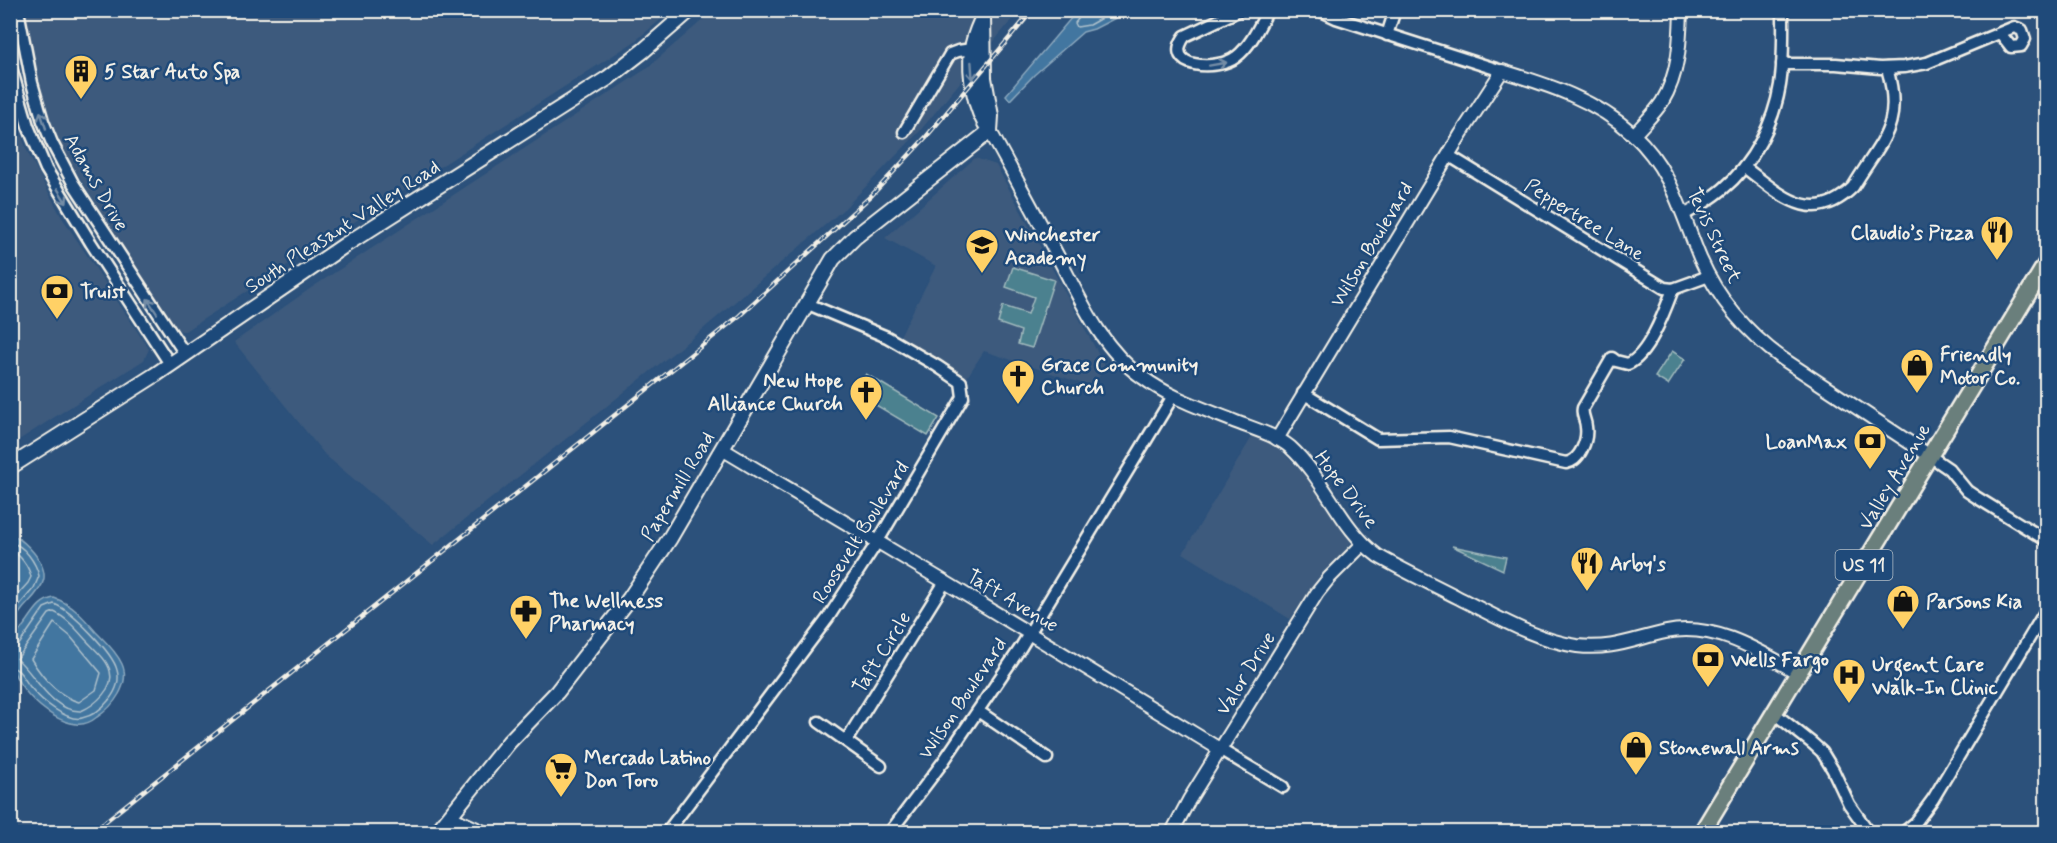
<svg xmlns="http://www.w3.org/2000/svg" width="2057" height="843" font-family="Mynerve,sans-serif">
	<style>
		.built { fill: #3c5a7d }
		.green { fill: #4c818f; stroke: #a0b9bc; stroke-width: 1.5 }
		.water { fill: #4376a0; stroke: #8aa7bd; stroke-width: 1.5 }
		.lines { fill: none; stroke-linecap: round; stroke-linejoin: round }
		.shore { stroke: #adc0cb; stroke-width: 1.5 }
		.minor-casing { stroke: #f4f1e8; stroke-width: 15 }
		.tertiary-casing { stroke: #f4f1e8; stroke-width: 16 }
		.secondary-casing { stroke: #f4f1e8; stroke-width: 18 }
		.primary-casing { stroke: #f4f1e8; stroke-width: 20 }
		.minor { stroke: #1f4a7a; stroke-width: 10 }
		.tertiary { stroke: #1f4a7a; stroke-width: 12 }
		.secondary { stroke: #1f4a7a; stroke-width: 14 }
		.primary { stroke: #6b7f7c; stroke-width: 15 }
		.rail-casing { stroke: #f4f1e8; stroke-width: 4.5 }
		.rail { stroke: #1f4a7a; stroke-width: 2; stroke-dasharray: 7; stroke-linecap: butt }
		.oneway { stroke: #748da6 }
		.labels { text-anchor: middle; stroke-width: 5; stroke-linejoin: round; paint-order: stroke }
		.shield { fill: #1f4a7a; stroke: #b4bfc7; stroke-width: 1.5 }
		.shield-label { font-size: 18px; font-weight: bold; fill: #f4f1e8 }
		.poi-label { font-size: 20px; font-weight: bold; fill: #f4f1e8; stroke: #1f4a7a; text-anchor: start }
		.street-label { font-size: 20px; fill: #f4f1e8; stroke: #1f4a7a }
	</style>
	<rect width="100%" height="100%" fill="#2c517b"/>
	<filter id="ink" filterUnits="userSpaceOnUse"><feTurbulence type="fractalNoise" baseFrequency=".0167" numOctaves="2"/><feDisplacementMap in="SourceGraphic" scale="12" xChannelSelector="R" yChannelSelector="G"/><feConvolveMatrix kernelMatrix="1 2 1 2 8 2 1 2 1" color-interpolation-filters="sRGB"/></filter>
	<g filter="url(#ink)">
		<!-- built -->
		<g class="built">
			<path d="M26,11v-1l645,1 -37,31 -449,289h-4l-6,-3 -40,-61 -71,-115 -21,-51 -6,-23z"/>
			<path d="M713,11h306l-100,121 -74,76 -143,122 -269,215 -108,-90 -91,-113 77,-54 335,-219z"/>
			<path d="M10,105l18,48 33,63 88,133 -5,11 -133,85z"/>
			<path d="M975,158l21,7 109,201 -12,21 -109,-36 -18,28 -66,-43 36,-70 -51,-28z"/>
			<path d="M1253,435l23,11 28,28 34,50 11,13 2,4 -3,8 -27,25 -31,45 -107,-66z"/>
		</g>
		<!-- green -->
		<g class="green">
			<path d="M1013,267l41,13 -22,68 -14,-4 3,-13 -23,-8 5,-17 25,8 6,-17 -28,-10z"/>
			<path d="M1672,351l13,8 -17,26 -13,-8z"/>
			<path d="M866,374l73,44 -11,18 -74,-44z"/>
			<path d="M1452,546l54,11 -3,13z"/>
		</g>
		<!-- water -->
		<g class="water">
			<path d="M1078,10l51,1 -35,18 -11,3 -49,43 -24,25 -4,-5z"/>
			<path d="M16,537c8,4 13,10 18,16 17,22 11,32 -6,50 -7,7 -12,15 -17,23v-88z"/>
			<path d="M54,598c18,6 30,20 42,34 9,9 20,19 26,32 9,20 -9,43 -25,53 -6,5 -13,8 -21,7 -29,-3 -73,-46 -65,-77 2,-9 11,-19 17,-27 7,-10 13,-20 26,-22z"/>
		</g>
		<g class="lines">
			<!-- shore -->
			<g class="shore">
				<path d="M1082,10l-1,5 -6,8 2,4 12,-2 27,-15"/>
				<path d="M10,543c14,1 26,20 29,33l-5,12 -24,28"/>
				<path d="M10,550c10,4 19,17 21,27l-3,6 -18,20"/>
				<path d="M54,612c13,6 23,18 32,28 8,9 21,19 24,31 5,17 -15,34 -29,40 -30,1 -46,-37 -64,-52l32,-45z"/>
				<path d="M54,623l16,13 31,37 -5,17 -17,12c-22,-6 -37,-25 -48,-43z"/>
				<path d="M10,649l8,-3 26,-38 10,-4c17,6 59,49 63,66 6,20 -16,44 -35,48 -15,4 -41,-18 -50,-29 -7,-7 -11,-21 -22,-22"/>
			</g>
			<defs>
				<g id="minor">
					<path d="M18,10l14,73 11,38 9,22 21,40 112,171"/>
					<path d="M1240,10l-55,26c-24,33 33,35 51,21 14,-10 24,-32 32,-47"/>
					<path d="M1319,10l17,8 166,53"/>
					<path d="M1387,35l8,-25"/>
					<path d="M10,64l18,62 18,43 45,74 79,121"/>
					<path d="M1782,64h54l44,4 24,-1 23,-4 87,-36 8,3 3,9 -4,7 -10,1 -11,-14"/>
					<path d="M904,132l46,-78 8,-3 14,-2"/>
					<path d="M1448,155l216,133 9,1 36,-13"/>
					<path d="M1744,167c36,27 68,61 109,20 28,-47 51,-60 34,-119"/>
					<path d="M1684,215c14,-8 27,-16 39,-26 30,-25 51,-66 57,-104 4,-25 3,-50 3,-75"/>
					<path d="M1303,393l75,46 71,-2 117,26c14,-2 22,-23 20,-36 0,-7 -5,-12 -3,-19l29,-50 4,3 12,3c21,-9 37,-54 45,-75"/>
					<path d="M1930,456l19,13 18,22 9,6 70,43"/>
					<path d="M978,711l69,47"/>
					<path d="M1774,713l38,30 10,9 11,18 16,34 20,28"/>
					<path d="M819,722l62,44"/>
					<path d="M846,741l99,-159"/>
					<path d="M1221,750l62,37"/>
					<path d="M667,832l161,-214 50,-77 85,-144 -2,-15 -24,-16 -50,-29 -79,-33"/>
					<path d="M890,832l53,-70 78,-115 152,-251"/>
					<path d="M1904,832l12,-10 17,-23 113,-189"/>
				</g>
				<g id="tertiary">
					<path d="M990,131c22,40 44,80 65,120 24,45 45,97 87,126 28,21 62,32 94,45 18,7 39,13 54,25 36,33 50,81 88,109 26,15 54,28 81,42 38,19 76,42 118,48 36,4 56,-7 89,-14 48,-10 92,18 132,41"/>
					<path d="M1634,135c9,-11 20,-21 28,-33 17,-28 18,-59 19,-92"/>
					<path d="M1277,439l184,-305 41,-63c47,14 94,29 131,63 38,35 48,78 67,124 18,41 47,75 83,101l147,97"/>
					<path d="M722,449l223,133 276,168"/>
					<path d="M1172,832l17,-32 128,-207 12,-15 34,-34"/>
				</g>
				<g id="secondary">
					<path d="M981,21c-4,9 -8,18 -9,28 -3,25 2,61 18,82"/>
					<path d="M10,467l145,-92 190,-130 263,-167 35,-27 47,-41"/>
					<path d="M450,818l31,14"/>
					<path d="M437,832l72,-90 48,-50 73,-94 40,-60 163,-279 22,-22 135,-106 1,-15 -7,-38 -1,-63"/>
				</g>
				<path id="primary" d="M1702,832l344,-568"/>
			</defs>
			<!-- minor casing -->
			<use href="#minor" class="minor-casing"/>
			<!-- tertiary casing -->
			<use href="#tertiary" class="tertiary-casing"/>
			<!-- secondary casing -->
			<use href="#secondary" class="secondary-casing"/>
			<!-- primary casing -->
			<use href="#primary" class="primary-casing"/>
			<!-- minor -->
			<use href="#minor" class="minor"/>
			<!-- tertiary -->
			<use href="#tertiary" class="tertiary"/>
			<!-- secondary -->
			<use href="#secondary" class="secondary"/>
			<!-- primary -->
			<use href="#primary" class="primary"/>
			<defs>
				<path id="rail" d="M92,832l647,-516 133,-121 54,-58 107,-127"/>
			</defs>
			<!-- rail casing -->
			<use href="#rail" class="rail-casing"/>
			<!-- rail -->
			<use href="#rail" class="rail"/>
		</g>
		<!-- one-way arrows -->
		<defs><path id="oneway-shaft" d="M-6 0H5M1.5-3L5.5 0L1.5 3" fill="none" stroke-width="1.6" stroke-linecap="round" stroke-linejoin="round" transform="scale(1.5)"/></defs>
		<g class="oneway">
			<use href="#oneway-shaft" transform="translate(1218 64) rotate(-10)"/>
			<use href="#oneway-shaft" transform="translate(972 71) rotate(86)"/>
			<use href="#oneway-shaft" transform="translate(43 120) rotate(-109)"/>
			<use href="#oneway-shaft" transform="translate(62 196) rotate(58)"/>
			<use href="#oneway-shaft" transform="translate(152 306) rotate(-123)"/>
		</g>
	</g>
	<!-- icons -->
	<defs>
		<symbol id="building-pin" viewBox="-11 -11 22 30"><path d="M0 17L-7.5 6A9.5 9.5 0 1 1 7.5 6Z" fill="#ffd166" stroke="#1f4a7a"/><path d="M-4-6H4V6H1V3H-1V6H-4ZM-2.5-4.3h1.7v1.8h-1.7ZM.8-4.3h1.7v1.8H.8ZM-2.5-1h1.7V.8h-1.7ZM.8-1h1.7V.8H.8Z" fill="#111"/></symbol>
		<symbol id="restaurant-pin" viewBox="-11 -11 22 30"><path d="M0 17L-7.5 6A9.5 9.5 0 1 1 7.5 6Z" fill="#ffd166" stroke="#1f4a7a"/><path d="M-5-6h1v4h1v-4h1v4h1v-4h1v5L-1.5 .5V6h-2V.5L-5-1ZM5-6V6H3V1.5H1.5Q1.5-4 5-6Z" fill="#111"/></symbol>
		<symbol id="school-pin" viewBox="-11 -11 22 30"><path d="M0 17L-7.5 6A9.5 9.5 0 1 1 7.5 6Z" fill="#ffd166" stroke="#1f4a7a"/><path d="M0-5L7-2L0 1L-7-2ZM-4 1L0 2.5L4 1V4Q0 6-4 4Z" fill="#111"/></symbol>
		<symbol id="bank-pin" viewBox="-11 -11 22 30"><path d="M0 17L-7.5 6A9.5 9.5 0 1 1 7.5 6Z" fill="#ffd166" stroke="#1f4a7a"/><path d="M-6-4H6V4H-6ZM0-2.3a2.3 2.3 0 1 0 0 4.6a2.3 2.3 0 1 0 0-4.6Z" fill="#111"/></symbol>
		<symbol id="shop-pin" viewBox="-11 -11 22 30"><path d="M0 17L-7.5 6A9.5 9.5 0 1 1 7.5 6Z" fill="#ffd166" stroke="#1f4a7a"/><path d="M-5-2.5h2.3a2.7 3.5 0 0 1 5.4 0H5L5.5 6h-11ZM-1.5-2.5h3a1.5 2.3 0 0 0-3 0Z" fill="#111"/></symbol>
		<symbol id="church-pin" viewBox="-11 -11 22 30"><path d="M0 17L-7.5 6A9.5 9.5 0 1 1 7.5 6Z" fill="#ffd166" stroke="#1f4a7a"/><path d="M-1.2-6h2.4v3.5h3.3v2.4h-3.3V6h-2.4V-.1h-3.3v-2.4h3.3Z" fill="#111"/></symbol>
		<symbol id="pharmacy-pin" viewBox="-11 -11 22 30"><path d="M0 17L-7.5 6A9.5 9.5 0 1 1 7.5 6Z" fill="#ffd166" stroke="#1f4a7a"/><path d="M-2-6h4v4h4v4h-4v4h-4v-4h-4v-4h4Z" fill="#111"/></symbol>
		<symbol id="hospital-pin" viewBox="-11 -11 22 30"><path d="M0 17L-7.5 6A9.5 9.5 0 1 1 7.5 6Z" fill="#ffd166" stroke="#1f4a7a"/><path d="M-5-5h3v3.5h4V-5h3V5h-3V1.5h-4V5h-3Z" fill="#111"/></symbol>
		<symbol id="supermarket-pin" viewBox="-11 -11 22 30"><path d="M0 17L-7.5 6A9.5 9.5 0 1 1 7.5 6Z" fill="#ffd166" stroke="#1f4a7a"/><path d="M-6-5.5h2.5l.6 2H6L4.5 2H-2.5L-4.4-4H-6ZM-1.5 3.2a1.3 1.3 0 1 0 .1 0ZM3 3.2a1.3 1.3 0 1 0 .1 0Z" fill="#111"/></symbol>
	</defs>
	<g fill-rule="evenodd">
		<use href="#building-pin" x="62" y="52" width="38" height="52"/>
		<use href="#restaurant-pin" x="1978" y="213" width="38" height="52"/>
		<use href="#school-pin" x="963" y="226" width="38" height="52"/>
		<use href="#bank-pin" x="38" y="272" width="38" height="52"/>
		<use href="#shop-pin" x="1898" y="346" width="38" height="52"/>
		<use href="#church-pin" x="999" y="357" width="38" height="52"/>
		<use href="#church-pin" x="847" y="373" width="38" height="52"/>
		<use href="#bank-pin" x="1851" y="422" width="38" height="52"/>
		<use href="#restaurant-pin" x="1568" y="544" width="38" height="52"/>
		<use href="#shop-pin" x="1884" y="582" width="38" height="52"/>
		<use href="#pharmacy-pin" x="507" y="592" width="38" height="52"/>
		<use href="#bank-pin" x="1689" y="640" width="38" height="52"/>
		<use href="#hospital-pin" x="1830" y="656" width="38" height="52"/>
		<use href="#shop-pin" x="1617" y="728" width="38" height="52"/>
		<use href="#supermarket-pin" x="542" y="750" width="38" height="52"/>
	</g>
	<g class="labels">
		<!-- shield labels -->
		<rect class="shield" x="1835.5" y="550" width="57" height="30" rx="4.5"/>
		<g class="shield-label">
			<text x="1864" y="571">US 11</text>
		</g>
		<!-- poi labels -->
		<g class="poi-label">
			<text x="104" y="78">5 Star Auto Spa</text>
			<text x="1974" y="239" text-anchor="end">Claudio’s Pizza</text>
			<text x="1005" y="241">Winchester<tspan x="1005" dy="23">Academy</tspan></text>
			<text x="80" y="298">Truist</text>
			<text x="1940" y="361">Friendly<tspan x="1940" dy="23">Motor Co.</tspan></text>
			<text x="1041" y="371">Grace Community<tspan x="1041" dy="23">Church</tspan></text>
			<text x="843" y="387" text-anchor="end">New Hope<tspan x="843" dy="23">Alliance Church</tspan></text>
			<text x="1847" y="448" text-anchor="end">LoanMax</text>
			<text x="1610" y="570">Arby's</text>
			<text x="549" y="607">The Wellness<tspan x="549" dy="23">Pharmacy</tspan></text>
			<text x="1926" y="608">Parsons Kia</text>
			<text x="1731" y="666">Wells Fargo</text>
			<text x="1872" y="671">Urgent Care<tspan x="1872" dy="23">Walk-In Clinic</tspan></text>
			<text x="1659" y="754">Stonewall Arms</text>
			<text x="584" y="764">Mercado Latino<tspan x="584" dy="23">Don Toro</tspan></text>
		</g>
		<!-- street labels -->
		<g class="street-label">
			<text transform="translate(97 182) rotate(60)" y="7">Adams Drive</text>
			<text transform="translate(1585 219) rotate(32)" y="7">Peppertree Lane</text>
			<text transform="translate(342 226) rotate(-33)" y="7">South Pleasant Valley Road</text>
			<text transform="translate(1715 235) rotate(65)" y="7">Tevis Street</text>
			<text transform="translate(1371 244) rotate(-59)" y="7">Wilson Boulevard</text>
			<text transform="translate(1894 476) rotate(-59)" y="7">Valley Avenue</text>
			<text transform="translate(677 486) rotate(-59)" y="7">Papermill Road</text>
			<text transform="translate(1347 489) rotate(53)" y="7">Hope Drive</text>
			<text transform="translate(860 532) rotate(-58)" y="7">Roosevelt Boulevard</text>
			<text transform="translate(1013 600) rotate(31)" y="7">Taft Avenue</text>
			<text transform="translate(881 652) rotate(-58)" y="7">Taft Circle</text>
			<text transform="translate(1245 673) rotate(-58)" y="7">Valor Drive</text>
			<text transform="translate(962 698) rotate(-56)" y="7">Wilson Boulevard</text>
		</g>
	</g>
	<!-- margin -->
	<rect width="2057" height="843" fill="none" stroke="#1f4a7a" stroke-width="36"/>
	<rect x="18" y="18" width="2021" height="807" fill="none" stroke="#f4f1e8" stroke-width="2" filter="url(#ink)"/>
</svg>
